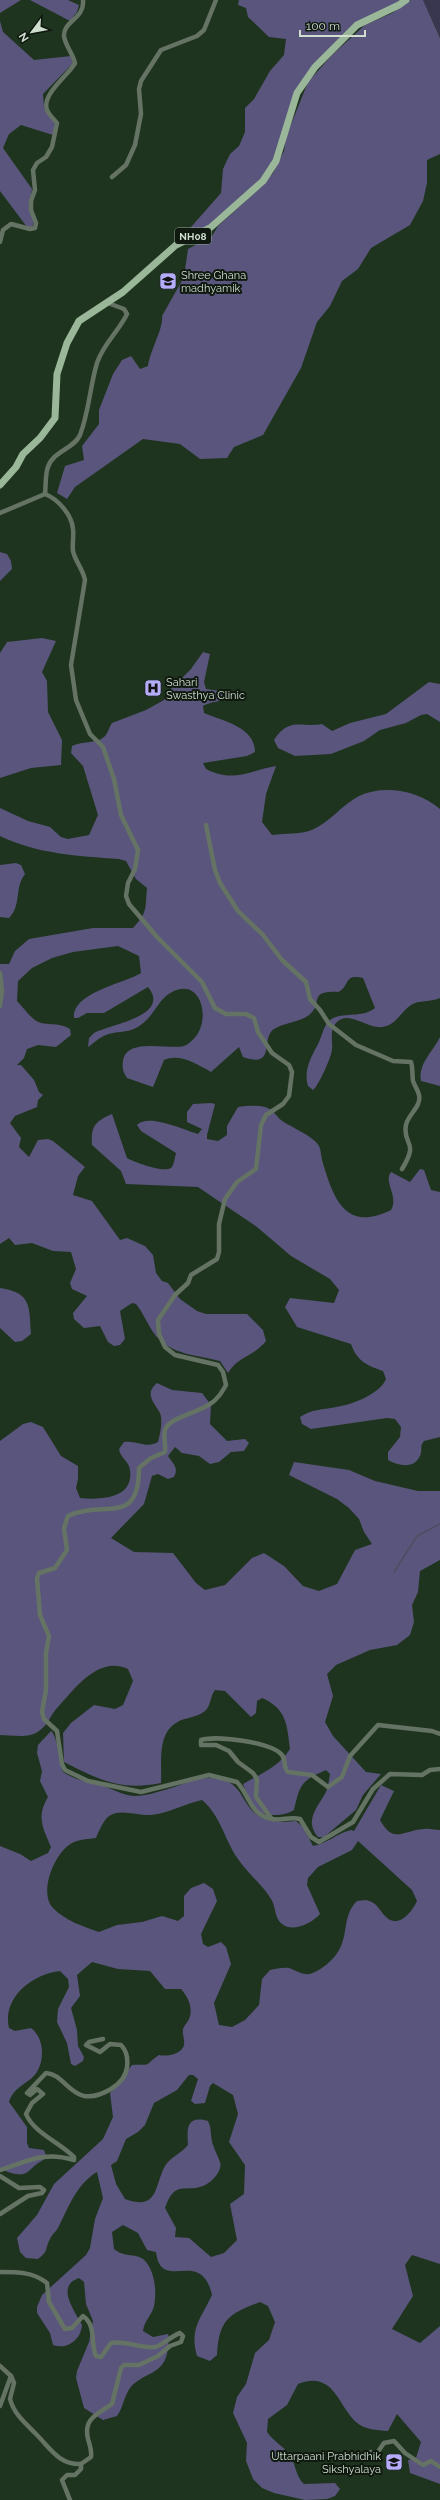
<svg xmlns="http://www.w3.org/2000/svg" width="440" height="2500" font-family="Raleway,sans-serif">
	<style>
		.green { fill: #393650 }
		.forest { fill: #59557c; fill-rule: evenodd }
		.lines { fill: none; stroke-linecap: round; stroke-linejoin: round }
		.stream { stroke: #4e4e61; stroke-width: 1.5 }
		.minor { stroke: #657364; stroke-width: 4.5 }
		.primary { stroke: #9ab799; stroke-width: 7 }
		.labels { text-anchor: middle; stroke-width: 4; stroke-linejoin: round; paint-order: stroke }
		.shield { fill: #0f190f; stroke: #96a396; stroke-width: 1 }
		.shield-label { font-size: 10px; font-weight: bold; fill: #d0ded0 }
		.poi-label { font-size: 11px; fill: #d0ded0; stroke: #0f190f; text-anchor: start }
	</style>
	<rect width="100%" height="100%" fill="#1f341e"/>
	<!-- green -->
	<path class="green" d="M423,0h17v37z"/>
	<!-- forest -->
	<g class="forest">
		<path d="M0,0h21l-21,13z"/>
		<path d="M30,0h38l11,5 -2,7 -7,9z"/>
		<path d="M239,0h164l-34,17 -64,61 -33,90 -59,60 -21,15h-15l44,-50 2,-24 7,-15 9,-8 6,-14v-24l9,-9 16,-28 14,-16 2,-16 -17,-2 -21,-20 -2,-9 -8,-3z"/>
		<path d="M411,0h12l17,38v116l-13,6v23l-4,18 -13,24 -39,23 -13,21 -16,12 -12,25 -13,16 -16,46 -38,67 -29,12 -7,11 -27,1 -20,-15 -37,-5 -68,48 -8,12 -10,-6 8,-27 19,-6 -2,-14 17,-22v-14l14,-36 9,-14 9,-4 9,13 8,-3c2,-15 16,-39 14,-50l22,-39 4,-28 24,-13 6,-10 41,-37 14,-16 11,-22 2,-14 22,-55 24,-27 33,-30 27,-12z"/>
		<path d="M0,21l3,11 31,28 37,-4 2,7 -30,31 1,14 11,15 -2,12 -32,-10 -12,9 -6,14 29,41c-3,14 5,28 0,39l-5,-1 -27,-36z"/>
		<path d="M0,552l7,2 4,7 1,8 -12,12z"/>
		<path d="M42,638l14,3 -14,31 5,9 1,31 14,28 -1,25 -30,3 -31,10v-125l7,-11z"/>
		<path d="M203,652l7,2 -6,28 2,7 29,4c-9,10 -22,7 -32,13l1,7c19,8 51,14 51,39l-8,4 -44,7 3,6c28,14 42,2 70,-3l-10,28 -4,28 10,13c13,-2 29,0 42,-6 17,-8 29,-25 45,-33 26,-12 60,-5 81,13v189c-8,4 -22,2 -29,7 -10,7 -16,21 -29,22 -15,2 -34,-18 -46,-4 -7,8 -3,17 -4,26 0,7 -14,38 -19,41l-5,-4c-5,-17 4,-30 11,-44 5,-11 5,-21 17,-25 13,-4 28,0 39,-9l-12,-30c-20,-5 -13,9 -25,14 -33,-2 -12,14 -32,25 -9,5 -22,6 -32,12 -14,9 3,40 -31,28l-4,-10 -28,25c-14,-8 -32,-19 -47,-12l-11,27 -26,-9c-4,-6 -5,-10 -4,-17 3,-24 46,-11 61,-15 6,-2 14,-11 16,-17 8,-19 -2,-49 -26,-38 -18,8 -18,26 -38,37 -9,5 -21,3 -30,7 -6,2 -12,8 -18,12l1,-9 5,-5c14,-8 78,-17 54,-46l-44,26h-17l-9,5h-4c-2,-26 52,-35 67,-45l-2,-17 -21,-10 -45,6 -21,6 -20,10 -14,13 -1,20c6,6 11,14 18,19 9,7 22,1 35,9l1,6 -15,12 -18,-2 -11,4 -3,9 -7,7h4l13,15 5,12 4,3 -5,5 -1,7 -22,9 -5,7 11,15 -2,9 10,10 9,-17 10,-1 5,2 32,26 -7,9 -5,19 19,6 28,39 7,-2 18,8 8,9 3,18 6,8 6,2 12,16 17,12 9,3h41l16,16 3,11c-14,17 -27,14 -38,32l-8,-12c-23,-6 -48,-6 -64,-25 -8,-10 -12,-22 -20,-32l-4,-1 -12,8 5,28 -5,6 -6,1 -6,-4 -8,-16 -16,2 -10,-9 -1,-6 14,-17 -15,-7 -2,-6 6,-14 -5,-17 -18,-1 -21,-8 -17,2 -6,-7 -9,6v-280h9l6,-13 14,-12 64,-11h40c15,-16 12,-19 14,-40l-11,-9 -10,-18 -7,-2c-41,-3 -82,-5 -119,-23v-28l28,13 22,6 11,10 7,2 21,-4 9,-20 -15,-49 -12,-13 1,-7c9,-5 24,-2 32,-9 4,-3 5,-10 8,-14l34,-13 18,-10 3,-7 24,-24z"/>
		<path d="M429,682l11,2v38l-13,-8 -6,1 -15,8 -26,7 -16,11 -33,13 -36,2 -17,-8 -4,-8c15,-24 28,-12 48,-16l10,7 18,-8 36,-9z"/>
		<path d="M16,863l5,2 4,9c-11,14 -3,31 -16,44l-9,-1v-52z"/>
		<path d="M440,1037v49l-19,-5c-3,-18 12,-29 19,-44z"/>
		<path d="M211,1103l4,1 -1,4 -7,27v4l11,2 9,-6v-9l11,-19c9,-1 18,-2 27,0 9,3 10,8 16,13 9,7 33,16 38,26 2,4 2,10 3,14 11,37 22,73 69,50 8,-14 -8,-28 0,-38l19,10 10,-13 4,1 7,20 9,2v245l-16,4c-4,5 -2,7 -3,12 -5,17 -22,13 -33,7v-8l12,-15 1,-10 -6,-8 -8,-1 -76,11 -9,-5 -2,-7c12,-8 22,-7 36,-10 15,-2 44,-13 50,-28l-3,-8c-17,-6 -26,-10 -32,-27l-54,-17 -12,-20 5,-9 44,5 5,-13 -9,-11 -39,-23 -34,-29 -59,-40 -72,-3 -5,-13 -29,-26c-1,-18 2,-23 20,-31l15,44c7,4 36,15 44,10 3,-3 4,-11 5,-15l-35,-22 -4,-6c11,-12 47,5 61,9l4,-5 -15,-7v-10l6,-8z"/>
		<path d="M0,1288c32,5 29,18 31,46l-9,7 -7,1 -15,-14z"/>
		<path d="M157,1383l15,7 30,3 9,12 -1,19 17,17 18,-2 4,4 -5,8 -13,1 -12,10 -9,2 -11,-8 -17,-3 -7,-6 -7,9c5,8 11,11 6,21l-6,2 -10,-5 -6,2 -8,28 -33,34 23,14 39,1 23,30 9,7 20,-5 27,-27 12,-5 20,13 19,20 16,5 18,-7 18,-34 17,-6 -8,-12 -5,-13 -10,-11 -12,-9 -48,-24 5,-13 55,8 26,11 43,10h22v69l-20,11 -2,21 -6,13 2,17 -4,13 -13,10 -27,5 -34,15 -9,9 6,22 -8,26 8,14 33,36 15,2 -18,21 -7,15 -32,27h-6c-14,-16 -1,-29 8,-45 2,-5 3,-12 4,-18l-4,-4c-25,11 -26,14 -32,40 -9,6 -31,8 -39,-2 -5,-7 -9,-16 -12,-24 17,-10 36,-17 47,-35 -3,-24 -3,-40 -28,-51l-5,3 -1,12 -5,4 -26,-26 -10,-1c-5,6 -4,16 -10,21 -8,7 -21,6 -29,12 -19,11 -14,41 -15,60 -41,8 -61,-3 -97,-21l-1,-29 8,-10 23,-18 21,4 8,-4 10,-24 -5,-12c-29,-14 -53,19 -70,38 -7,7 -10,18 -19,24 -10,8 -27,4 -39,4v-294l23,-17 8,-2 12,5 18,29 17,10v13l-2,9 4,10c21,2 54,1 50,-28 -1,-9 -10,-12 -11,-21l5,-7c13,-2 22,7 34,0 2,-7 5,-22 2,-29 -6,-11 -16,-19 -3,-30z"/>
		<path d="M51,1731c7,6 8,30 12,41 16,10 26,9 43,15 9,3 19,9 29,9 11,0 22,-4 33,-7 14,-4 29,-12 44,-11 44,1 19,50 84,43l7,6 10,19c14,-2 24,-13 38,-16l3,1 27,-46 13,6 -14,29c14,25 23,10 44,9 5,-1 11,1 16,1v434l-28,-9 -7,10 8,31 -21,33 28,14 20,-17v158l-30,-11 -2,-13 8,-2 5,-16 -24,-28 -9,17c-11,-1 -23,-1 -32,-9 -18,-16 -22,-52 -58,-38l-11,21 -19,14 -1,13c6,9 18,15 24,25 5,9 5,20 13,27l31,-1 5,6 -5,7 -8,3 -22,1 -31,-7 -12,-5 -9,-9 -7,-18 1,-18 -14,-30 4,-16 9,-13 9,-31 14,-13 6,-18 -7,-16 -8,-4c-32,12 -41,18 -43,53l-7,6 -13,-5c-8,-28 4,-37 15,-61 -11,-49 -51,-1 -56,-43l-9,-2 -9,-17 -15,-8 -11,7 2,17c11,9 20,4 29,10 12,10 14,33 11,47 -2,9 -10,15 -11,25l10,6 15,-3c2,6 0,8 0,14 -3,28 -24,23 -38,40 -6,8 -7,20 -13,28l-14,4 -19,-12 -8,-30 1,-7 12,-29 4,-21 -7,-17 -2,-22 -5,-4c-24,8 -4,33 3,47 -1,15 -15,25 -29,20l-3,-12 -13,-20v-6l5,-12 44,-40 4,-7 5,-29 8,-21 -6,-26c-20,12 -28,34 -38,54 -2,5 -7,8 -9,13 -5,9 -1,12 -12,20l-12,-1 -6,-6 -3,-14 20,-23 17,-31 49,-45 10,-22 -3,-24 22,-28c22,-1 10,2 27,-10 8,2 23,-1 25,-10 1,-5 -2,-11 -1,-16 1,-3 3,-5 5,-8 6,-11 1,-23 -7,-32h-16l-15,-18 -32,-2 -26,-7 -15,13 3,21 -9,12 6,22 1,16 6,11 -1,4 -8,5 -4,-2 -4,-21 -10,-21 1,-13 11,-22 -1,-8 -8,-8c-28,3 -58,27 -51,57l6,3 16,-3c12,9 14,28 7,42 -7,14 -23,14 -29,32l18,25v16l2,5 15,2 3,8c-24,11 -14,24 -47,11v-323l20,8 11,7 17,-8 3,-6c-8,-19 -15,-30 -3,-50l-8,-16 2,-10 -5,-18 1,-8zM202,1800c19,16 22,39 36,59 10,15 24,25 33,40 5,7 3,19 11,25 11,9 30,-1 38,-10l-13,-29 1,-7 10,-11 34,-17 6,-9 54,49 5,11c-5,11 -19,29 -32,15 -5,-5 -8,-13 -16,-15 -3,-2 -8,0 -12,0 -19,19 -3,42 -31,64 -5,4 -10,7 -16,9 -8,1 -15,-4 -21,-6 -6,-1 -13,1 -19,2l-8,9 -3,26 -14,15 -13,7 -13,-2 -5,-22 17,-39 -5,-17 -5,-5 -13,5 -5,-3 -2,-10 16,-33 -4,-12 -9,-6 -13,5 -7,8v20l-6,5 -16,-5 -20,6 -25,3 -18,7c-15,-5 -35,-12 -46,-24 -15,-16 2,-56 19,-65 7,-4 17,-4 24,-5 3,-7 7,-17 13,-22 11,-8 29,0 42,-1 18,-2 33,-11 51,-15zM189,2075h4l5,4 -7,22 4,3 10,-1 5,-17 3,-3 20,12 5,19 -9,28 16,23 -1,29 -14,10 7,36 -13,13 -13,4 -22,-19 -14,-1 1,-9 -11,-20c10,-29 20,-15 38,-22 8,-3 20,-15 17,-24 -2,-6 -5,-11 -7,-17 -3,-9 -1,-16 -5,-24 -22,-6 -21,8 -20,24 -6,8 -19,13 -23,21 -11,20 -6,45 -40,33l-9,-15 -5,-19 6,-4 9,-22 12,-7 7,-7 9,-22 23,-13z"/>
	</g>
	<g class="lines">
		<!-- stream -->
		<path class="stream" d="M394,1572l23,-36 23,-12"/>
		<!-- minor -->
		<g class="minor">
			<path d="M112,177l14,-12 9,-20 6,-31 -2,-25 2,-8 20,-31 36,-14 7,-6 12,-30"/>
			<path d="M0,242l3,-12 8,-6 19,5 5,-1 1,-5 -5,-13v-9l4,-11 -2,-20 4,-7 9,-6 6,-10 5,-24c-3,-4 -8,-8 -10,-13 -6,-16 23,-36 28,-47 -2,-9 -10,-18 -11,-27 -1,-15 21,-17 19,-36"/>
			<path d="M45,494c13,5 27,21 28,35 1,7 -1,15 0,22 2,10 10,18 12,29l-14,85 5,35 14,34 13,13 11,32 7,36 17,35 -3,19 -7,14 -2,13 3,8 28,33 45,45 13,26 11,6h20l8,4 4,14 14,21 17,12 3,7 -3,24 -6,8 -17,11 -5,10 -5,44 -19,13 -12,17 -6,25v28l-2,7 -26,16 -3,8 -13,12 -17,25 1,14 6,13 10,8 43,10 5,7 3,13c-4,7 -8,14 -16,19 -10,8 -42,14 -45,26 -2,6 1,15 0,22l-14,6 -12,10c0,60 -36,31 -71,48l-4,12 3,22 -12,18 -16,5 -2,5 3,37 9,21 -3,17v37l-4,22 2,7 13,12 5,33 3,6 23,11 53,11 68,-17 28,7c13,14 13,33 35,37 10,2 18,-3 28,0l11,18 8,5 34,-20 20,-33 17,-15 32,1 8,-5 10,-1"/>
			<path d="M0,513l45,-19c1,-8 0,-20 3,-27 5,-16 26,-18 32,-32 9,-23 10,-49 17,-72 6,-19 22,-32 30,-49l-3,-5 -16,-6"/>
			<path d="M206,825l9,45 5,13 18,28 25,24 19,25 24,22 4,17 10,11 9,14 27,21 37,16 18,1c2,6 1,13 2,19 3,8 9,14 5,23 -3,7 -11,14 -12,21 -4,21 14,15 -4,44"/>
			<path d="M0,973l2,18 -2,15"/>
			<path d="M271,1818l-15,-21 1,-18 -4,-6 -15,-11 -9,-11 -13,-6h-15v-5c15,-5 70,2 81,15 4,5 1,12 6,17l24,3 16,12 14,-10 8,-21 28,-31 54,6 8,3"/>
			<path d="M0,2170c29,-9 43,-19 74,-10v-3c-15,-15 -40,-24 -48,-43l6,-11 11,-9 -6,-5 -7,6 -3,-2 19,-20c22,1 26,39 65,16 8,-5 15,-12 16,-22 1,-8 0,-16 -6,-22l-11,-1 -10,8 -14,-7 3,-3 14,-3"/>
			<path d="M0,2176l19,12 21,-1 4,3 -2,3 -14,3 -28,18"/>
			<path d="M0,2272c18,0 33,0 47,11l2,19 16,27 7,-1 11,-12c14,10 7,27 13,40l5,1 10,-14c14,-3 29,6 44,4 7,-1 16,-11 25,-14l3,3 -2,6 -11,4 -12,10 -19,9h-15l-3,3 -9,36c-14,10 -29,14 -24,35 2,7 4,11 3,18l-10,7c-22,1 -31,-16 -45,-30 -11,-11 -22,-20 -26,-35l4,-16 -3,-7"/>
			<path d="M0,2366l11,10 -11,30"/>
			<path d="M370,2452l7,1 7,-10 10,-2 11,12 18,12 8,-4 9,6"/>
			<path d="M70,2500l-8,-20 5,-5h8l6,-6v-5"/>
		</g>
		<!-- primary -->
		<path class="primary" d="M0,485l16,-18 7,-13 17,-16 15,-20 2,-44 10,-31 12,-22 44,-29 53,-47 34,-17 53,-47 13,-20 21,-68 18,-26 42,-42 42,-20 7,-5"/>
	</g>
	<!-- icons -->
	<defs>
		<symbol id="school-square" viewBox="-11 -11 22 22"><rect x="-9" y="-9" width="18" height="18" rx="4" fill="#b4acf9" stroke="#0f190f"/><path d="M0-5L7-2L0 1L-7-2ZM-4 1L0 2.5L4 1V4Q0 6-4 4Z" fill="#111"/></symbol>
		<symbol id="hospital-square" viewBox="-11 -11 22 22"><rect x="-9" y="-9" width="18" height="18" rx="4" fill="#b4acf9" stroke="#0f190f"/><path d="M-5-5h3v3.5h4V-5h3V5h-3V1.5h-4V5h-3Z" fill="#111"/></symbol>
	</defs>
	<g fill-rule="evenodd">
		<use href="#school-square" x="158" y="271" width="20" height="20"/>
		<use href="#hospital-square" x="143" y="678" width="20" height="20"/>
		<use href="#school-square" x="384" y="2452" width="20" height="20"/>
	</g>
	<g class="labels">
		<!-- shield labels -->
		<rect class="shield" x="175" y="228" width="36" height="16" rx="3"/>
		<g class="shield-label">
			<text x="193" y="240">NH08</text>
		</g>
		<!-- poi labels -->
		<g class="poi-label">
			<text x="181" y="279">Shree Ghana<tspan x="181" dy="13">madhyamik</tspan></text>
			<text x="166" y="686">Sahari<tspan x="166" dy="13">Swasthya Clinic</tspan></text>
			<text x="381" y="2460" text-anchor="end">Uttarpaani Prabhidhik<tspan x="381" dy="13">Sikshyalaya</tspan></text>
		</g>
	</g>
	<!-- north arrow -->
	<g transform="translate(32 32) rotate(238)" stroke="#0f190f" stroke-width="3" paint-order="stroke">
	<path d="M0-3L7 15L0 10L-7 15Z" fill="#d0ded0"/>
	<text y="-6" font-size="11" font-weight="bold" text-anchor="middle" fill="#d0ded0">N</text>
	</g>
	<!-- scale -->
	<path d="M300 30v6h65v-6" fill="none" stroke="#d0ded0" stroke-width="2"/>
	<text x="306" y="30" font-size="12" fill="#d0ded0" stroke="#0f190f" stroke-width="3" paint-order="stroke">100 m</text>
</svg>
